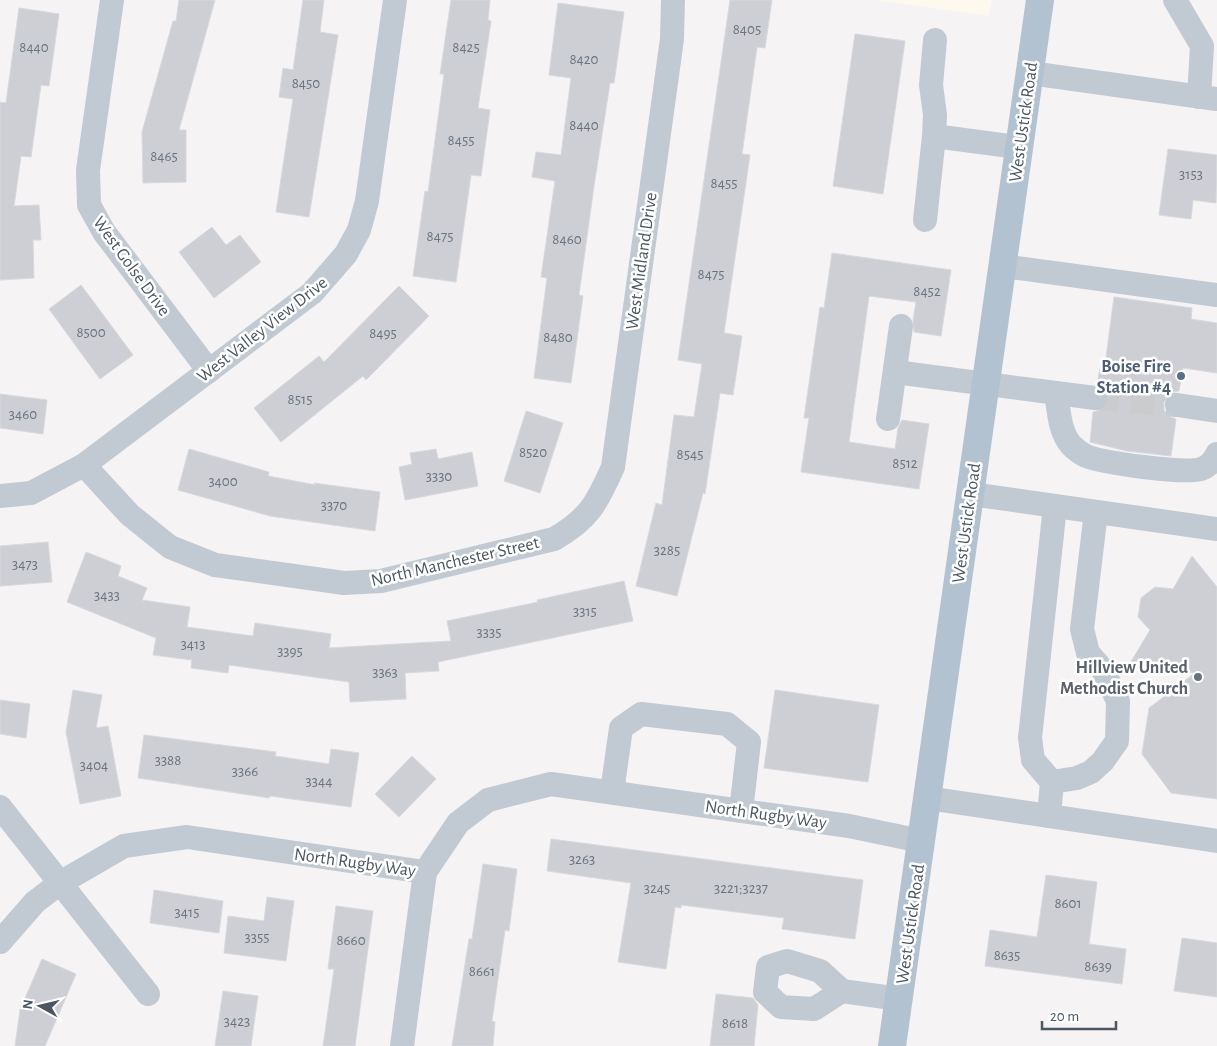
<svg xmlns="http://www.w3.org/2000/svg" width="1217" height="1046" font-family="'Alegreya Sans',sans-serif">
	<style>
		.commercial { fill: #fdf9ef }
		.building { fill: #cdcfd5; stroke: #d7d9de }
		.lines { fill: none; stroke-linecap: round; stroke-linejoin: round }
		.minor-tunnel { stroke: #caccce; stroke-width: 24; stroke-dasharray: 24 12; stroke-linecap: butt }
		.minor { stroke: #c1cad2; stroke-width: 24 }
		.major { stroke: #b3c2d1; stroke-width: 28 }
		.service-dot { fill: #5c6f8a; stroke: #fff; stroke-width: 2 }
		.worship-dot { fill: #6b7280; stroke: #fff; stroke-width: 2 }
		.labels { text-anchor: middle; stroke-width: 5; stroke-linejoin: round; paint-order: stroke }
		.number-label { font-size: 15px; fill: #6b747e }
		.street-label { font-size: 18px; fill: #4a5661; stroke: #fff }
		.service-label { font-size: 18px; font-weight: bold; fill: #4e5e75; stroke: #fff; text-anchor: end }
		.worship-label { font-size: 18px; font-weight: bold; fill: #5b616d; stroke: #fff; text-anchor: end }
	</style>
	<rect width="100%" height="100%" fill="#f5f3f3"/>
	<!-- commercial -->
	<path class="commercial" d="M876,0h116l-3,16z"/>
	<!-- building -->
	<g class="building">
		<path d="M179,0h36l-36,130h7v52l-43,1 -1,-51 31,-111h3z"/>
		<path d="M303,0h21l-4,32 18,3 -29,182 -33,-5 17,-113 -14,-2 4,-29 10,2z"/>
		<path d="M451,0h39l-2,20 3,1 -13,87 12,2 -9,66 -10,-1 -15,107 -43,-6 12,-85 3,1 16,-118h-4z"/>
		<path d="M730,0h42l-7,48 -8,-1 -15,107 8,1 -26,178 18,3 -9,59 -13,-2 -15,101 -2,-1 -26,103 -41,-10 20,-83 6,2 12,-90 20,2 8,-53 -24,-4z"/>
		<path d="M558,3l66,9 -10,71h-4l-16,103 -15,109 4,1 -12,87 -37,-5 13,-100 -6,-1 14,-96 -23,-4 4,-25 25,3 10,-77 -22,-3z"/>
		<path d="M19,8l40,6 -10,72 -8,-1 -10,72 -10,-1 -7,50 25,-1 2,35h-8l1,38 -34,2v-178l6,1z"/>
		<path d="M855,34l50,7 -22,153 -50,-8z"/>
		<path d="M1168,149l49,6 -1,48 -23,-3 -2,19 -32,-4z"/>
		<path d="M212,227l14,18 14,-10 21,27 -47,36 -35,-46z"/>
		<path d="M832,253l119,17 -10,66 -27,-4 -1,-12 3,-18 -47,-6 -20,146 46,7 3,-21 4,-8 27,4 -10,65 -118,-17 8,-54h-5l16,-111 4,1z"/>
		<path d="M81,285l52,70 -33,24 -51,-70z"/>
		<path d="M399,286l30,30 -63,64 -3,-4 -82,66 -27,-34 65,-52 5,6z"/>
		<path d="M1114,297l78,11 -1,11 26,4v50l-34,-5 -4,23 -7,1 -8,10v8l5,6 7,3 -5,37 -44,-5 -37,-9 3,-30 8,-2 8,-10 -2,-8 -10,-8 3,-15 5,-4z"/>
		<path d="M0,394l47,6 -4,34 -43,-6z"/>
		<path d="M526,411l37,12 -23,70 -36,-12z"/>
		<path d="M189,449l80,23 -1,4 48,9 -2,-2 66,9 -5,39 -105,-15 -92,-26z"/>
		<path d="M436,449l2,10 34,-7 6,34 -73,14 -6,-33 13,-3 -2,-11z"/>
		<path d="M48,542l4,40 -52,4v-40z"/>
		<path d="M86,552l35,14 -3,10 29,12 -5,12 48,7 -3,20 66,9 2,-13 76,11 -2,14 122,-7 -4,-20 91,-19 -1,-2 87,-19 9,40 -195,41 1,9 -34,2 1,26 -56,3 -1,-20 -120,-17 -1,8 -37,-5 1,-8 -39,-5 3,-17 -89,-36z"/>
		<path d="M1192,556l25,31v212l-46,-6 -29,-39 7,-46 46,-35 -66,-8 21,-35 -12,-13 3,-19 14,-11 18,2z"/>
		<path d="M73,690l29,5 -6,33 12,-2 13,70 -41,8 -14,-72z"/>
		<path d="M775,690l104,15 -11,77 -104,-14z"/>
		<path d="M0,700l30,4 -4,34 -26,-4z"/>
		<path d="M144,735l132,17 -1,4 54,8 2,-15 28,4 -8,54 -81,-11 -1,2 -131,-20z"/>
		<path d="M412,756l24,23 -37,38 -24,-23z"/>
		<path d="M551,839l312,41 -8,59 -73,-10 2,-11 -103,-13v3l-6,-1 -9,62 -48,-7 13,-79 -84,-12z"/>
		<path d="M483,864l34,5 -8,62 -4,-1 -13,91 3,1 -2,24h-41l17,-107h3z"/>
		<path d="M1046,875l51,7 -8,62 37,5 -4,35 -137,-18 5,-36 47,7z"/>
		<path d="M154,890l69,11 -4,32 -69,-10z"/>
		<path d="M267,897l27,4 -8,60 -62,-8 4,-37 36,5z"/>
		<path d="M336,906l37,5 -18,135h-32l11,-77h-6z"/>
		<path d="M1182,938l35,5v54l-43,-6z"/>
		<path d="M42,959l34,15 -31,72h-30l5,-36z"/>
		<path d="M223,991l35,5 -7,50h-36z"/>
		<path d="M716,994l37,4 5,7 -4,41h-44z"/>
	</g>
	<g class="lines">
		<!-- minor-tunnel -->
		<path class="minor-tunnel" d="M1095,398l82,7"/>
		<!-- minor -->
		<g class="minor">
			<path d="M112,0l-24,170 1,35 15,27 105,139"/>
			<path d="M1175,0l27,46 -3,51"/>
			<path d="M935,40l-4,45 4,30 -1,21 84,11"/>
			<path d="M1030,73l187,26"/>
			<path d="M925,220l9,-84"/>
			<path d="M1003,266l214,29"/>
			<path d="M895,372l200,26"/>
			<path d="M1056,393c3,17 3,38 15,52 3,3 11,9 15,11 17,7 98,18 115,13 7,-2 13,-9 16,-15"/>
			<path d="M1177,405l40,6"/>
			<path d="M888,419l13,-93"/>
			<path d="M84,465l228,-172 34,-39 13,-24 8,-29 28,-201"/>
			<path d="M971,494l246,35"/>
			<path d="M0,496l31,-3 53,-28 46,50 40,32 45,18 129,18 37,-2 173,-42c35,-20 43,-36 59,-72l59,-428 1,-39"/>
			<path d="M1052,782l25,-4 14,-6 12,-11 14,-20 1,-40 -15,-31 -15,-17 -6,-24 14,-117"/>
			<path d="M612,792l9,-64 20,-14 86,10 22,18 -8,69"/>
			<path d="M927,798l290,43"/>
			<path d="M0,807l148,187"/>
			<path d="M1049,816l3,-34 -19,-22 -3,-22 25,-232"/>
			<path d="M0,942l35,-40 25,-19 64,-37 63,-9 238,35 33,-49 30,-23 63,-16 298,42 72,15"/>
			<path d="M842,991l-28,18 -33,-2 -16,-15 3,-25 19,-6 33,10 22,20 57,8"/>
			<path d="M402,1046l23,-174"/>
		</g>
		<!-- major -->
		<path class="major" d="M892,1046l148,-1046"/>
	</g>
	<!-- markers -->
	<circle class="service-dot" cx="1181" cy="376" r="5"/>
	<circle class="worship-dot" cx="1198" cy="677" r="5"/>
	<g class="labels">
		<!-- number labels -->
		<g class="number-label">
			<text x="747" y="34">8405</text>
			<text x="34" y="52">8440</text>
			<text x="466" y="52">8425</text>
			<text x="584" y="64">8420</text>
			<text x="306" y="88">8450</text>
			<text x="584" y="130">8440</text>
			<text x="461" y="145">8455</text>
			<text x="164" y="161">8465</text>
			<text x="1191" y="179">3153</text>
			<text x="724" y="188">8455</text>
			<text x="440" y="241">8475</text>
			<text x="567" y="244">8460</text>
			<text x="711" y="279">8475</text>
			<text x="927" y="296">8452</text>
			<text x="91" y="337">8500</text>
			<text x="383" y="338">8495</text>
			<text x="558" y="342">8480</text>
			<text x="300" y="404">8515</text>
			<text x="23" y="419">3460</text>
			<text x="533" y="457">8520</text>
			<text x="690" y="459">8545</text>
			<text x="905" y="468">8512</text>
			<text x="439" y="481">3330</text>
			<text x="223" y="486">3400</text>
			<text x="334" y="510">3370</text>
			<text x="667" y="555">3285</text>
			<text x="25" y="569">3473</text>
			<text x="107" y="600">3433</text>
			<text x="585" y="616">3315</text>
			<text x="489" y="637">3335</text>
			<text x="193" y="649">3413</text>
			<text x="290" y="656">3395</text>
			<text x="385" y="677">3363</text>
			<text x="168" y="765">3388</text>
			<text x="94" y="770">3404</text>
			<text x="245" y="776">3366</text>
			<text x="319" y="786">3344</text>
			<text x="582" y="864">3263</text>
			<text x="657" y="893">3245</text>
			<text x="741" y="893">3221;3237</text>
			<text x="1068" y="908">8601</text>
			<text x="187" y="917">3415</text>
			<text x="257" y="942">3355</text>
			<text x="351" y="945">8660</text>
			<text x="1007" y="960">8635</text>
			<text x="1098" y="971">8639</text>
			<text x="482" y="976">8661</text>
			<text x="237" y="1026">3423</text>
			<text x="735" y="1028">8618</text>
		</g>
		<!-- street labels -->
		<g class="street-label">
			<text transform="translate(1023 122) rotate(-82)" y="6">West Ustick Road</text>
			<text transform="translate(641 261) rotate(-82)" y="6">West Midland Drive</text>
			<text transform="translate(132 266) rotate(54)" y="6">West Golse Drive</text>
			<text transform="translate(262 329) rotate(-38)" y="6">West Valley View Drive</text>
			<text transform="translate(966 523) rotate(-82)" y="6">West Ustick Road</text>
			<text transform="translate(455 561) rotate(-13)" y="6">North Manchester Street</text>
			<text transform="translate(766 814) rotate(8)" y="6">North Rugby Way</text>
			<text transform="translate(355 862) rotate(8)" y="6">North Rugby Way</text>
			<text transform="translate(910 924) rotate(-82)" y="6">West Ustick Road</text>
		</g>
		<!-- service labels -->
		<g class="service-label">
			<text x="1171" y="372">Boise Fire<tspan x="1171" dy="21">Station #4</tspan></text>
		</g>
		<!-- worship labels -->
		<g class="worship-label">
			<text x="1188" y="673">Hillview United<tspan x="1188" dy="21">Methodist Church</tspan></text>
		</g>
	</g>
	<!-- north arrow -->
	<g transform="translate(40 1006) rotate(278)" stroke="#ffffff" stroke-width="4" paint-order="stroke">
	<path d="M0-4L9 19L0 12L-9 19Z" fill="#4a5661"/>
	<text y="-8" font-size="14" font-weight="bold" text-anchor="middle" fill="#4a5661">N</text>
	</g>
	<!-- scale -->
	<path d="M1042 1021v8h74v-8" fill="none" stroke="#4a5661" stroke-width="2.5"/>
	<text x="1050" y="1021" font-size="15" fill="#4a5661" stroke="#ffffff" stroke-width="4" paint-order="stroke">20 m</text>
</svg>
